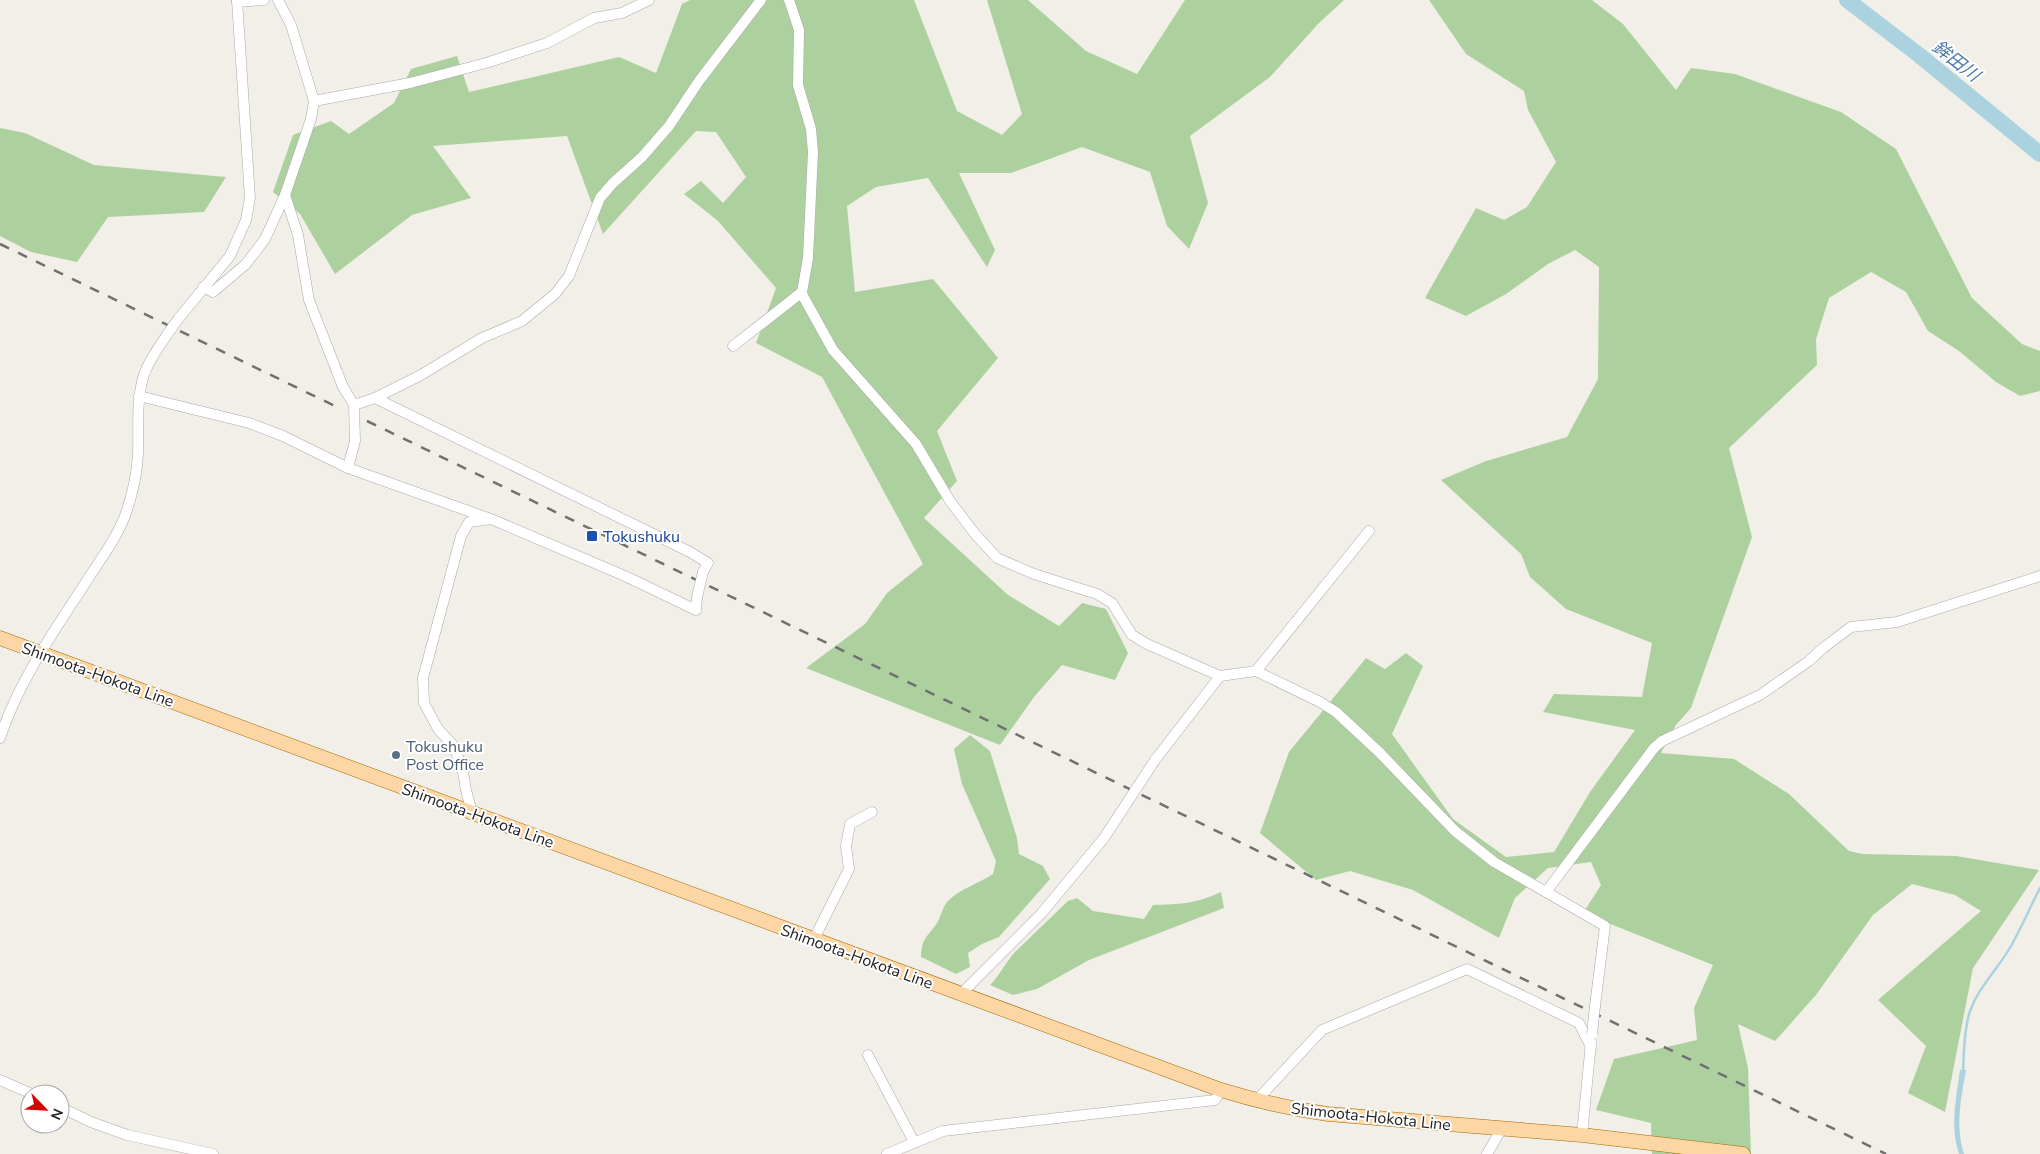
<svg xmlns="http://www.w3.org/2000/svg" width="2040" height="1154" font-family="'Nunito Sans','Noto Sans JP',sans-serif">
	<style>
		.forest { fill: #add19e }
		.water { fill: #aad3df }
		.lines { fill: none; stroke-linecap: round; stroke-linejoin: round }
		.stream { stroke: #aad3df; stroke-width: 2.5 }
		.river { stroke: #aad3df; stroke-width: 16 }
		.minor-casing { stroke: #a9a9a9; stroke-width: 11 }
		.major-casing { stroke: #a06b00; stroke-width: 15 }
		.minor { stroke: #fff; stroke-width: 10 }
		.major { stroke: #fcd6a4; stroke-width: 14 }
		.rail { stroke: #707070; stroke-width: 2.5; stroke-dasharray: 10 10; stroke-linecap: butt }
		.minor-bridge-casing { stroke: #a9a9a9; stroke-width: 11; stroke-linecap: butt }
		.minor-bridge { stroke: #fff; stroke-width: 10 }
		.transit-dot { fill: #1a4fb4; stroke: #fff; stroke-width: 2 }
		.service-dot { fill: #5c6f8a; stroke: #fff; stroke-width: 2 }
		.labels { text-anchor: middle; stroke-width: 4; stroke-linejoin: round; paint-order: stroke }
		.transit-label { font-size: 16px; fill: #164399; stroke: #fff; text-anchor: start }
		.street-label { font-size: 16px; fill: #222; stroke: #fff }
		.service-label { font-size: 16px; fill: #4e5e75; stroke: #fff; text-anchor: start }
		.water-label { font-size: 18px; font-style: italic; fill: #4a7aab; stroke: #fff }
	</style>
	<rect width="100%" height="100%" fill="#f2efe9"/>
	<!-- forest -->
	<g class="forest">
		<path d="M690,0h224l43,111 45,24 20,-21 -35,-114h41l58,51 51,23 48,-74h159l-25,23 -49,54 -80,59 18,67 -19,46 -22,-23 -17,-54 -68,-25 -71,26h-52l36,77 -8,17 -59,-89 -52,9 -29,19 8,86 78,-13 65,79 -61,73 20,50 -33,37 84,77 51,31 23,-23 24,6 22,44 -13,27 -53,-15 -28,32 -34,48 -194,-77 59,-44 22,-31 36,-29 -101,-187 -66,-34 20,-55 -58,-67 -34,-27 17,-13 22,22 23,-26 -30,-45 -20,-1 -93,103 -36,-98 -134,10 38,52 -59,17 -77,59 -35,-60 -27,-22 20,-57 38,-14 18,13 45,-31 17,-34 46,-13 12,36 150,-35 37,16 26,-69z"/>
		<path d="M1429,0h163l31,24 53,66 15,-22 44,6 106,38 55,37 76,149 50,46 18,7v40l-20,5 -24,-14 -37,-31 -31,-20 -22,-39 -35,-20 -42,26 -13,41 1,26 -88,83 23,89 -61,171 -15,17 -15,28 73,6 55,35 60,57 14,3 93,2 83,14 -66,98 -28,144 -37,-19 18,-47 -48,-46 103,-89 -26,-16 -43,-11 -39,31 -57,80 -41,46 -37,-17 10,44 3,86h-99l-1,-31 -55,-13 18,-51 83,-19 -3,-32 19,-43 -130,-52 18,-28 -10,-23 -43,6 -33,30 -16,40 -86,-48 -63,-19 -34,9 -56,-47 29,-81 77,-94 19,11 21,-16 17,13 -31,68 61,85 53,38 48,-5 36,-60 45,-62 -92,-18 11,-18 88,3 10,-54 -86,-34 -36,-32 -9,-23 -80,-74 45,-19 81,-24 31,-58 1,-112 -24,-17 -27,14 -42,30 -40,22 -41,-18 51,-90 28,12 23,-13 29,-45 -28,-52 -4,-19 -58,-37z"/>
		<path d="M0,128l25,5 69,32 132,12 -22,35 -96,5 -31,45 -46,-10 -31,-16z"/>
		<path d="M970,735l20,16 27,87 2,16 24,12 7,13 -51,58 -17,7 -14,9 2,14 -14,7 -35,-17c1,-20 6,-19 16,-34 4,-6 5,-15 10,-21 12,-13 31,-18 46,-28l3,-13 -34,-77 -8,-35z"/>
		<path d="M1221,892l3,16 -135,52 -52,29 -24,6 -23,-10c10,-10 15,-22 25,-33l53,-51 9,-3 16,13 51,8 9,-14c28,-1 42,-1 68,-13z"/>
	</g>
	<!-- water -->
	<path class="water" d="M1960,1070h6c-5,29 -11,56 -2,84h-5c-9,-28 -3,-55 1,-84z"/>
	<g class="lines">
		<!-- stream -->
		<path class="stream" d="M1963,1071c1,-19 1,-42 7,-60 9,-25 28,-42 41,-65 11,-19 19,-39 29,-58"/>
		<!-- river -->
		<path class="river" d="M1847,0l72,55 121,99"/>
		<defs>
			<g id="minor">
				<path d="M789,0l10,30 -1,55 13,44 2,23 -5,106 -6,34 1,4 30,54 83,94 34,57 25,33 22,24 37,16 63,20 15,9 20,32 15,9 73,32 36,-5 64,31 16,10 43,40 76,79 39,31 111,64 -10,80"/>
				<path d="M237,2l27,-2"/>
				<path d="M314,101l96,-18 76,-20 61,-20 47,-25 28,-5 27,-13"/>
				<path d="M285,195l13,40 11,65 34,87 11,18 1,36 -7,27"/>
				<path d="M203,287l10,5 33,-28 19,-25 20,-44 26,-76 3,-18 -23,-76 -13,-25"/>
				<path d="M179,318l51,-62 16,-36 4,-22 -13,-198"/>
				<path d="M733,346l69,-54"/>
				<path d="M139,396l110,27 34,13 65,32 140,50"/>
				<path d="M375,398l315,154 18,11 -5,9"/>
				<path d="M354,405l21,-7 46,-23 61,-37 40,-17 33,-27 14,-18 31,-78 13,-15 29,-26 27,-31 30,-45 62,-81"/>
				<path d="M1256,671l113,-140"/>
				<path d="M0,738c19,-58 55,-108 88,-159 14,-22 31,-44 39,-69 6,-18 10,-37 11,-56 1,-25 -2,-51 5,-76 5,-17 16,-31 26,-46"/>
				<path d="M1155,760l65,-84"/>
				<path d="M472,813l-6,-23 -4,-24 -10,-22 -14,-15 -14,-26 -1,-25 38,-142 8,-14 22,-3 134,57 71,34 1,-13"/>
				<path d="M1546,892l108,-144 8,-7 98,-46 49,-34 14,-13 28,-21 46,-5 143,-46"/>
				<path d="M814,939l35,-70 -3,-23 4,-22 22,-12"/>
				<path d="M961,994l80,-80 63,-76"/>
				<path d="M868,1055l46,87"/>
				<path d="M0,1080l32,14"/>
				<path d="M1256,1101l66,-71 145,-61 112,54 12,24"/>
				<path d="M60,1107l31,15 36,13 86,19"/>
				<path d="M1582,1135l9,-93"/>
				<path d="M887,1154l56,-23 272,-31 6,-10"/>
				<path d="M1487,1154l15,-26"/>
			</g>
			<path id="major" d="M0,638l1221,452c36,11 70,19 107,24l254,21 161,19"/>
		</defs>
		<!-- minor casing -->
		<use href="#minor" class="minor-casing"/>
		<!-- major casing -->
		<use href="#major" class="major-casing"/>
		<!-- minor -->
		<use href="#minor" class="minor"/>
		<!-- major -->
		<use href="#major" class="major"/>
		<!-- rail -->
		<g class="rail">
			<path d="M0,244l335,162"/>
			<path d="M367,421l1519,733"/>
		</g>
		<defs>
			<g id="minor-bridge">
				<path d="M169,332l10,-14"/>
				<path d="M697,597l6,-25"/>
				<path d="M1104,838l51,-78"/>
				<path d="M1592,1034l3,-28"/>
			</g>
		</defs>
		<!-- minor-bridge casing -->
		<use href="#minor-bridge" class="minor-bridge-casing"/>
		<!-- minor-bridge -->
		<use href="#minor-bridge" class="minor-bridge"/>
	</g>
	<!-- markers -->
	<rect class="transit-dot" x="586" y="530" width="12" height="12" rx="2.5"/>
	<circle class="service-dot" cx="396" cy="755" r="5"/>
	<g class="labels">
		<!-- transit labels -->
		<g class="transit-label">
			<text x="603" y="542">Tokushuku</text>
		</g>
		<!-- street labels -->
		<g class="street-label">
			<text transform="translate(98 674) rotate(20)" y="6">Shimoota-Hokota Line</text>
			<text transform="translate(478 815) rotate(20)" y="6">Shimoota-Hokota Line</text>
			<text transform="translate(857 956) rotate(20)" y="6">Shimoota-Hokota Line</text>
			<text transform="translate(1371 1116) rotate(6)" y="6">Shimoota-Hokota Line</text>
		</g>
		<!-- service labels -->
		<g class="service-label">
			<text x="406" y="752">Tokushuku<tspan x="406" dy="18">Post Office</tspan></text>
		</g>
		<!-- water labels -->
		<g class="water-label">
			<text transform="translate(1956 61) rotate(38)" y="6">鉾田川</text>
		</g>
	</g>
	<!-- north arrow -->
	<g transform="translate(45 1109) rotate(114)"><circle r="24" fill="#ffffff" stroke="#a7a7a7"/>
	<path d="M0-4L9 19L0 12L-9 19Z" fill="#d40000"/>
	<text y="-8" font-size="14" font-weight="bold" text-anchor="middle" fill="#222222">N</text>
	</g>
</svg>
